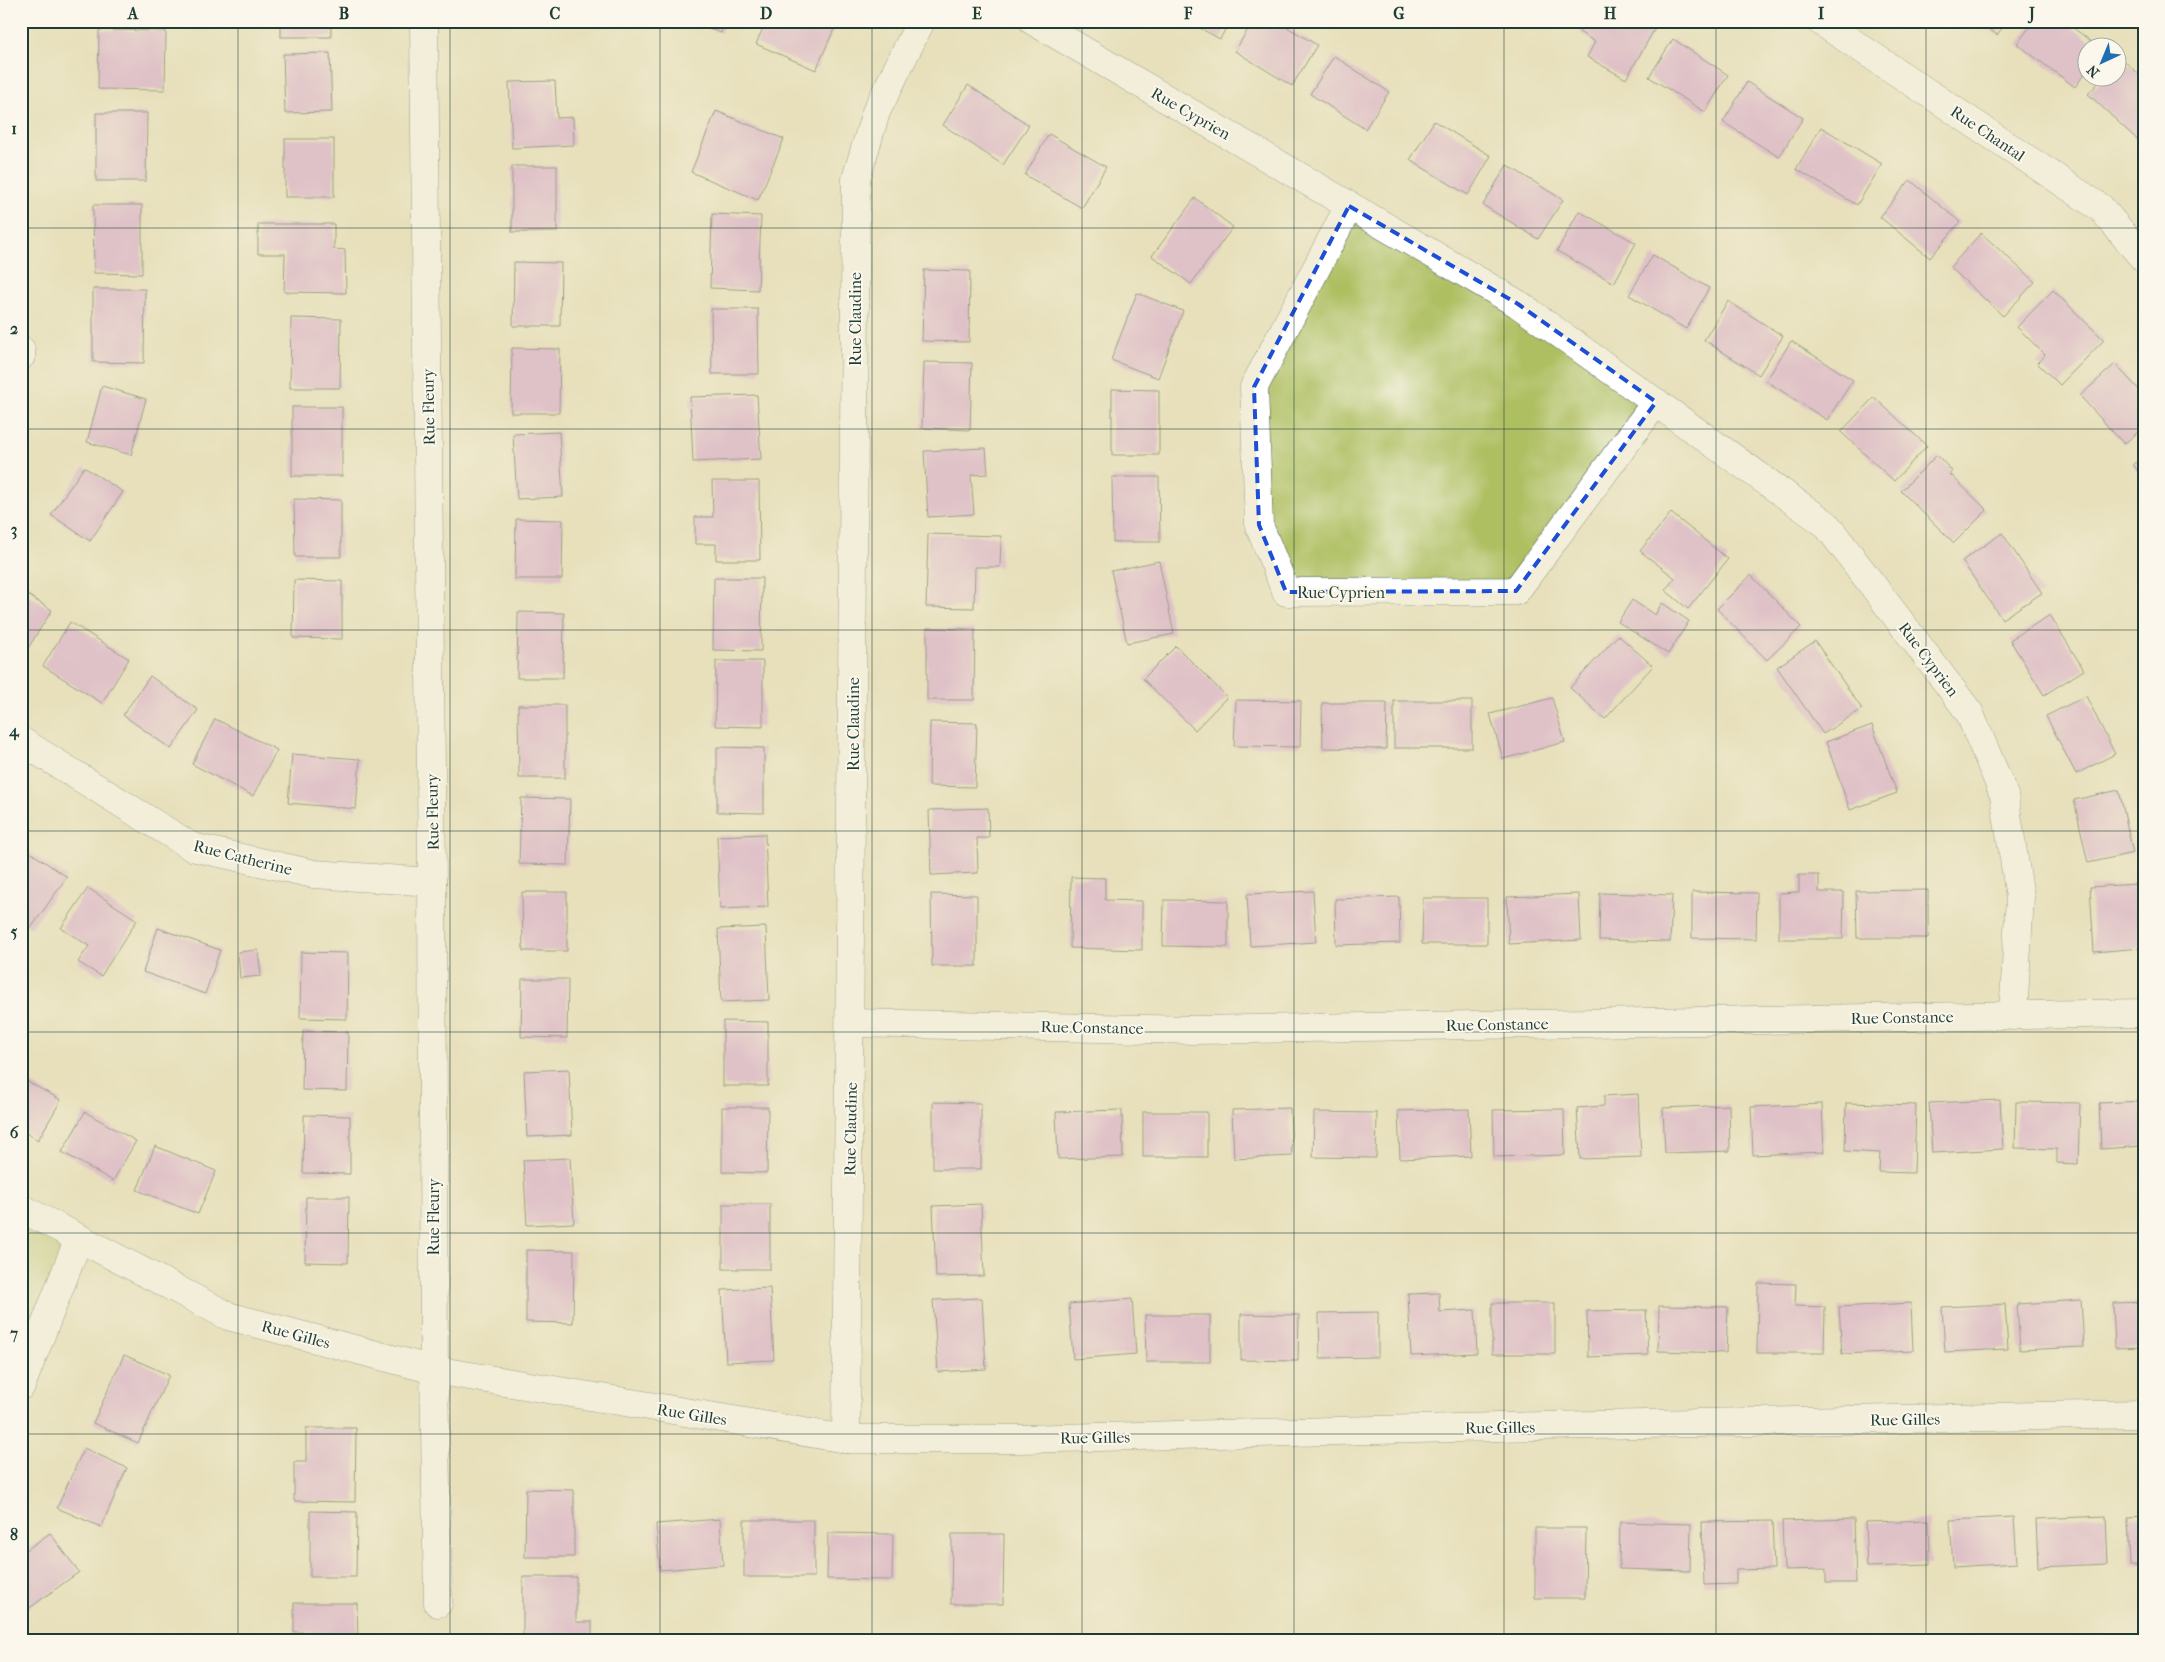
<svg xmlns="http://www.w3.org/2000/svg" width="2165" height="1662" font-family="'IM FELL French Canon',serif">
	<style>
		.green { fill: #aebf62; stroke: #667e4b }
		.building { fill: #d69bd7 }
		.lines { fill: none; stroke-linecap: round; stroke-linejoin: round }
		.minor-casing { stroke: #3d5548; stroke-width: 29 }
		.minor { stroke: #fff; stroke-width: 28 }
		.marked { fill: none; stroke: #1d4ed8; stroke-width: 4; stroke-dasharray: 10 6; stroke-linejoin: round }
		.grid { fill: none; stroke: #1f3d34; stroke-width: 1; stroke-opacity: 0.55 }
		.labels { text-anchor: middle; stroke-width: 4; stroke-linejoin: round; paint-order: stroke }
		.street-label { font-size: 16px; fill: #1f3d34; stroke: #fbf7ec }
		.neatline { fill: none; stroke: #1f3d34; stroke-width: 2 }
		.grid-label { font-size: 16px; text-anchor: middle; font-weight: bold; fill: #1f3d34 }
	</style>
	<rect width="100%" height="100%" fill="#fbf7ec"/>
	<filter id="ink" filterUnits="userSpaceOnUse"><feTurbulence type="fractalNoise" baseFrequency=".02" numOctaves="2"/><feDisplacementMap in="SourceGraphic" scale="10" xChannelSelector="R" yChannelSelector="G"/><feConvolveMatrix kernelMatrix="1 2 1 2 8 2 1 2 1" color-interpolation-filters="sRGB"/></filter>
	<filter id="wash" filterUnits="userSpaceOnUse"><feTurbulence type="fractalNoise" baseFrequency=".0096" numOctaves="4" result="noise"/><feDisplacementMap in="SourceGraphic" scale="20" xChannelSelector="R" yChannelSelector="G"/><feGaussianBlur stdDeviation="1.12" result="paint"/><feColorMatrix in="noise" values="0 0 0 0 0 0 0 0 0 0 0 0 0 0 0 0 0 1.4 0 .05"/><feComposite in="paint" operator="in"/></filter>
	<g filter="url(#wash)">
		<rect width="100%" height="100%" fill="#e8e0bb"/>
		<!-- green -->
		<g class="green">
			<path d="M1349,206l307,196 -140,189 -230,1 -27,-67 -5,-138z"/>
			<path d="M21,1208l58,30 -58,148z"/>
		</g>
		<g id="blocks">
			<!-- building -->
			<g class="building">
				<rect x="281" y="21" width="50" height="16"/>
				<path d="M690,21h35l-4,12z"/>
				<path d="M766,21h56l13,6 -19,43 -60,-26z"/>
				<path d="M1187,21h43l-10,18z"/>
				<path d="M1253,21h24l40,24 -25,41 -57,-35z"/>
				<path d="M1585,21h66l6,4 -31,54 -39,-22 8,-15 -16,-10z"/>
				<path d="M1978,21h29l-10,14z"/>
				<path d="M2034,21h30l36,27h-12v21l-13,18 -58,-43z"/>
				<path d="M99,30l67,1 -1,59 -67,-1z"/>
				<path d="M1673,39l55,36 -23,37 -56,-35z"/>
				<path d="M330,53l2,59 -47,1 -2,-59z"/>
				<path d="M1334,56l55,36 -24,37 -55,-35z"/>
				<path d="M2121,58l23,21v61l-3,3 -53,-49 15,-16h15v-17z"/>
				<path d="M555,81l2,37 16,-1 1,28 -62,3 -3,-66z"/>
				<path d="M1747,82l56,36 -24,39 -56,-35z"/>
				<path d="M968,85l61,40 -26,40 -60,-40z"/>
				<path d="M716,111l68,28 -26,61 -67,-28z"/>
				<path d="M96,113h51l-1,68h-50z"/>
				<path d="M1434,121l57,35 -23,39 -58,-35z"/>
				<path d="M1821,127l61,37 -25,41 -61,-36z"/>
				<path d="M1049,134l57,33 -24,41 -57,-33z"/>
				<rect x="285" y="139" width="49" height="58"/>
				<path d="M1507,165l56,35 -25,39 -55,-34z"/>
				<rect x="512" y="166" width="45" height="66"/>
				<path d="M1910,180l50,42 -30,36 -50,-41z"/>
				<path d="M1195,198l38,29 -42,57 -39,-28z"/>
				<path d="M93,205h49v69l-48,-1z"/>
				<path d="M1579,211l57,32 -22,40 -57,-32z"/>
				<path d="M712,214l49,2 -3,74 -48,-2z"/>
				<path d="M258,224h76v25l11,1 1,43 -62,-1 1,-38h-27z"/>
				<path d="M1981,233l54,49 -32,34 -53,-49z"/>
				<path d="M1653,255l56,33 -23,41 -57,-34z"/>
				<path d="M514,262l47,1 -1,63h-47z"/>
				<path d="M924,270l46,1 -1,71 -47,-1z"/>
				<path d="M93,289h52l-1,74 -51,-1z"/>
				<path d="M2053,290l51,50 -44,45 -23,-22 8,-8 -28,-28z"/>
				<path d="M1137,293l46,18 -25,67 -47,-18z"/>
				<path d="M1728,301l55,35 -24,39 -55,-35z"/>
				<path d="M711,309h47l1,65h-47z"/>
				<path d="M291,318l50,1 -1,69h-50z"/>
				<path d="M1791,341l62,39 -26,40 -61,-39z"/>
				<path d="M512,348l48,1 -1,64h-48z"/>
				<path d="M924,362l48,1 -2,67 -48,-2z"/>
				<path d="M2115,364l29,31v32l-20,17 -44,-48z"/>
				<path d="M102,386l44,13 -15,56 -44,-13z"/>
				<path d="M1112,389l47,1v65h-47z"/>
				<path d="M757,395l4,64 -68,3 -3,-65z"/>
				<path d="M1874,397l53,49 -33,35 -53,-49z"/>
				<rect x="292" y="407" width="50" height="69"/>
				<path d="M559,432l4,65 -46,2 -4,-65z"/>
				<path d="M986,448l2,26 -17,1 3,39 -46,3 -4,-66z"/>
				<path d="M1937,455l15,16 -2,3 37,36 -33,33 -53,-52z"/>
				<path d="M2144,458v23l-11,-17z"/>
				<path d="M84,467l39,25 -33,49 -39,-26z"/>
				<path d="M1112,477h47l1,65h-47z"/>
				<path d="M712,481h47l1,79h-44v-16h-21v-27h18z"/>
				<path d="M294,499l47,1v57h-46z"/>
				<path d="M1671,513l57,46 -40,50 -23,-19 10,-12 -35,-27z"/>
				<path d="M516,519l47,1 -1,59h-47z"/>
				<path d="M2002,533l40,60 -40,26 -40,-58z"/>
				<path d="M928,534l73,2 -1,31h-25l-1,41 -48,-1z"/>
				<path d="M1159,561l15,73 -47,9 -16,-72z"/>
				<path d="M1751,575l50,52 -34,33 -50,-51z"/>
				<path d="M714,578h48l-1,73 -48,-1z"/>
				<path d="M294,580l48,1v58l-49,-1z"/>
				<path d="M21,591l31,19 -27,43 -4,-3z"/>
				<path d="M1632,600l23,15 7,-12 27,18 -21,33 -50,-32z"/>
				<path d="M518,612l46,1 -1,65h-46z"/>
				<path d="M2050,615l34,55 -40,25 -34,-55z"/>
				<path d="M70,622l59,37 -27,44 -59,-37z"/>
				<path d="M927,628l48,1 -1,71h-47z"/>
				<path d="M1618,635l35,31 -48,53 -35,-31z"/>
				<path d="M1815,641l47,68 -39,25 -46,-67z"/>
				<path d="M1176,646l51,51 -32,33 -52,-51z"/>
				<path d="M716,661h47v66l-48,-1z"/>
				<path d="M150,676l48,34 -27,39 -48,-34z"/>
				<path d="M2086,696l29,58 -39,20 -30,-58z"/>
				<path d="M1552,698l13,44 -62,17 -13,-45z"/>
				<path d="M1236,700l65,1 -1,46 -66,-1z"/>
				<rect x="1394" y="701" width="78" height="47"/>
				<path d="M1322,703h65l-1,46 -63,-1z"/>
				<path d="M518,705h47v73h-46z"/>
				<path d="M215,719l62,31 -24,46 -61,-32z"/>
				<path d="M930,722l47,1 -2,64 -46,-1z"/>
				<path d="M1872,725l25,68 -47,17 -24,-68z"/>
				<path d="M717,747l47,1v65l-47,-1z"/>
				<path d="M292,754l68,5 -4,50 -68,-6z"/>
				<path d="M2119,790l14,63 -45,10 -14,-63z"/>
				<path d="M521,798l49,1 -2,66 -49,-1z"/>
				<path d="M988,808l1,30h-12l1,35 -47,2 -2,-65z"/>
				<path d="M765,834l3,73 -48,2 -3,-73z"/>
				<path d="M21,846l46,31 -36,51 -10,-7z"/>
				<path d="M1799,875h20v17h25l-1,47h-64v-46l20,-1z"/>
				<path d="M1071,877l34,1v22l37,1v49l-72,-2z"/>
				<path d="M2136,884l5,64 -47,4 -4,-65z"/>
				<path d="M88,888l49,32 -36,56 -23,-14 11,-16 -28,-18z"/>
				<path d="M1928,890v48h-71l-1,-47z"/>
				<path d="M1313,891l3,51 -66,4 -3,-52z"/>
				<path d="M522,892h45v59h-44z"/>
				<path d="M1692,892l65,1 -1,46 -64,-1z"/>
				<path d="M1600,893l72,2 -2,47 -71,-2z"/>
				<path d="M931,894l46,1v71h-45z"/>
				<path d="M1579,894l2,46 -72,4 -2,-47z"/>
				<path d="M1399,897l1,46 -64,2 -1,-46z"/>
				<path d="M1423,898h64v46h-65z"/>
				<path d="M1164,900l64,1v46l-65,-1z"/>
				<path d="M766,927l3,73 -48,2 -3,-73z"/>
				<path d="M158,928l62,22 -15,44 -62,-22z"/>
				<path d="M258,950l3,26 -21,2 -2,-26z"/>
				<path d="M301,952l47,1 -1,66 -47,-1z"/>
				<path d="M522,979h46l-1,59 -46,-1z"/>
				<path d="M723,1021l45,1v64h-45z"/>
				<path d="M303,1031l45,1 -1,59 -45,-1z"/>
				<path d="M569,1069l3,66 -45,2 -3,-66z"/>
				<path d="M21,1078l40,22 -23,40 -17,-10z"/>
				<path d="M1638,1094l3,63 -61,2 -3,-51 27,-2v-10z"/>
				<path d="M2000,1100l3,49 -71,4 -3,-50z"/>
				<path d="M2144,1101v45l-43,3 -2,-46z"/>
				<path d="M933,1102l48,1v66h-48z"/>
				<path d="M2016,1102l64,1 -2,61 -21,-1v-14l-42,-1z"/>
				<path d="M1846,1103l70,2 -2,68 -35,-1 1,-19 -35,-2z"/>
				<path d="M1822,1104l2,48 -71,3 -2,-48z"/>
				<path d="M1729,1105l1,46 -65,2 -2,-45z"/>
				<path d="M722,1107h46l-1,66 -45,-1z"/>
				<path d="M1290,1108l2,48 -58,3 -2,-49z"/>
				<path d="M1469,1109l2,47 -71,3 -2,-48z"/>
				<path d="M1564,1109l1,46 -71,2 -1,-47z"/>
				<path d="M1122,1110l1,47 -65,2 -2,-47z"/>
				<path d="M85,1112l51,29 -23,40 -51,-29z"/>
				<rect x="1143" y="1112" width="64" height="45"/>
				<path d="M1314,1112l63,1 -1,45 -63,-1z"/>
				<path d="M304,1115l46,1v58l-47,-1z"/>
				<path d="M155,1146l61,25 -18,43 -61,-24z"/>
				<path d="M570,1158l4,65 -47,2 -4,-65z"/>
				<path d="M306,1197h43l-1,66 -43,-1z"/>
				<rect x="723" y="1204" width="47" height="65"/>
				<path d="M981,1204l3,72 -48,1 -3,-71z"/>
				<path d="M526,1250l48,1 -1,72 -47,-1z"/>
				<path d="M1758,1283l38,1 -1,22 30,1 -1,46h-67z"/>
				<path d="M770,1288l4,72 -48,2 -4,-72z"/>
				<path d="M1439,1293l1,19 35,-2 2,43 -66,3 -3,-62z"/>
				<path d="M982,1298l4,71 -48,3 -5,-72z"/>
				<path d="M1132,1299l4,55 -63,5 -4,-55z"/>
				<path d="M2081,1300l3,47 -64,3 -3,-46z"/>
				<path d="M2144,1302v45l-29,1 -2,-45z"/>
				<rect x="1492" y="1303" width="63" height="51"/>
				<path d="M1911,1303l2,48 -71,3 -3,-47z"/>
				<path d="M2005,1304l3,45 -63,3 -3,-45z"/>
				<path d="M1659,1306l69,1 -2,46 -68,-2z"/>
				<path d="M1646,1310l2,45 -60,2 -1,-46z"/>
				<path d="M1378,1312v45l-58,1 -1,-45z"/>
				<path d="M1241,1314l58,1 -1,46 -57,-1z"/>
				<path d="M1145,1315h65v47h-64z"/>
				<path d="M124,1355l45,20 -31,68 -45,-20z"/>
				<path d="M306,1428h50l-1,74 -61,-1v-39h12z"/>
				<path d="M84,1448l43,20 -26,59 -44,-19z"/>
				<path d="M526,1489l48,1v67h-49z"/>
				<path d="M310,1511l47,1 -1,65h-46z"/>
				<path d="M2106,1516l2,48 -70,3 -2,-48z"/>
				<path d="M2014,1517l3,46 -64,4 -3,-47z"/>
				<path d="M2144,1517v48h-14l-2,-47z"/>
				<path d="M720,1519l3,46 -63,5 -4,-46z"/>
				<path d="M1854,1519l2,64h-30v-14l-42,1 -2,-49z"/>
				<rect x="744" y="1520" width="70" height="57"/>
				<path d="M1929,1520l1,45 -63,2 -2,-45z"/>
				<path d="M1772,1521l2,48 -38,1v14l-32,1 -2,-63z"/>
				<path d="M1620,1522l71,2 -1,47 -71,-2z"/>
				<path d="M1535,1528h51l-1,70h-50z"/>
				<path d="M50,1533l29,39 -55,40 -3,-3v-55z"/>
				<path d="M828,1533l65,1 -1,46 -65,-1z"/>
				<path d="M952,1534h52l-1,70h-52z"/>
				<path d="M523,1577h53v45h16v19h-69z"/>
				<path d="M294,1603h63l1,38h-47v-9h-17z"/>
			</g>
		</g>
	</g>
	<g filter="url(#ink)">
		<use href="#blocks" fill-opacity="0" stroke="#3d5548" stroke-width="1"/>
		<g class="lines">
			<defs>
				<g id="minor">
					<path d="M424,21l8,861 2,488 4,233"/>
					<path d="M1033,21l485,283 308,220 143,188 35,83 16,102 -7,119"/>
					<path d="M1820,21l281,187 43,51"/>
					<path d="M1349,206l-95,181 5,138 27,67 230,-1 140,-189"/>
					<path d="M21,350v6"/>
					<path d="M21,741l171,106 122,27 118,8"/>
					<path d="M851,1023l346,7 947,-17"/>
					<path d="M21,1208l207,108 206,54 412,69h173l478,-12 647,-13"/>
					<path d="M21,1386l58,-148"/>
					<path d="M846,1439l10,-1260 20,-67 45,-91"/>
				</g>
			</defs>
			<!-- minor casing -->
			<use href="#minor" class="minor-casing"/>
			<!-- minor -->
			<use href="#minor" class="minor"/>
		</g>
	</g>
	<!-- marked area -->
	<path d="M0 0H2165V1662H0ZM1349,206l169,98 138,98 -140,189 -230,1 -27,-67 -5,-138z" fill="#e8e0bb" fill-opacity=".55" fill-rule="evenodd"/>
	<path class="marked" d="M1349,206l169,98 138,98 -140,189 -230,1 -27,-67 -5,-138z"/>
	<!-- grid -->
	<path class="grid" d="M238,21v1620M450,21v1620M660,21v1620M872,21v1620M1082,21v1620M1294,21v1620M1504,21v1620M1716,21v1620M1926,21v1620M21,228h2123M21,429h2123M21,630h2123M21,831h2123M21,1032h2123M21,1233h2123M21,1434h2123"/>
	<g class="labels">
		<!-- street labels -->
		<g class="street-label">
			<text transform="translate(1191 113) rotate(30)" y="6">Rue Cyprien</text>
			<text transform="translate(1988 133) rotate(34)" y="6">Rue Chantal</text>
			<text transform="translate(855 319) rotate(-90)" y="6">Rue Claudine</text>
			<text transform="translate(428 407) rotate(-91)" y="6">Rue Fleury</text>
			<text x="1341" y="598">Rue Cyprien</text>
			<text transform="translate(1929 659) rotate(53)" y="6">Rue Cyprien</text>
			<text transform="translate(853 724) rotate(-90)" y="6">Rue Claudine</text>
			<text transform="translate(432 812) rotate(-91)" y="6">Rue Fleury</text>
			<text transform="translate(243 857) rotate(14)" y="6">Rue Catherine</text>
			<text transform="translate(1902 1017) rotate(-1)" y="6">Rue Constance</text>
			<text transform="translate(1497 1024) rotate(-1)" y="6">Rue Constance</text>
			<text transform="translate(1092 1027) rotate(1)" y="6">Rue Constance</text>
			<text transform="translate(850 1129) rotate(-89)" y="6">Rue Claudine</text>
			<text transform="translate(433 1217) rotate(-90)" y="6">Rue Fleury</text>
			<text transform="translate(296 1334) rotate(15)" y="6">Rue Gilles</text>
			<text transform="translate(692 1414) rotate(9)" y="6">Rue Gilles</text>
			<text transform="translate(1905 1419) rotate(-1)" y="6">Rue Gilles</text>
			<text transform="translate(1500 1427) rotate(-1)" y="6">Rue Gilles</text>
			<text transform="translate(1095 1437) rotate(-1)" y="6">Rue Gilles</text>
		</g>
	</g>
	<!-- margin -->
	<rect width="2165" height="1662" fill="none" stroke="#fbf7ec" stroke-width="55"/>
	<!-- north arrow -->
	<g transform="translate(2102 62) rotate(224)"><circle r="24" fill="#fbf7ec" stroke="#a3ada2"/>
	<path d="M0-4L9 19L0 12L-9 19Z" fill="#1f6fb2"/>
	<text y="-8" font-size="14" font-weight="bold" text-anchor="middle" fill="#1f3d34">N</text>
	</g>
	<rect x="28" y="28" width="2110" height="1606" class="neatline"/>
	<g class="grid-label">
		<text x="133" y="19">A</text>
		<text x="344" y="19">B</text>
		<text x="555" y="19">C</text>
		<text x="766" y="19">D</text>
		<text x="977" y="19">E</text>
		<text x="1188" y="19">F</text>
		<text x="1399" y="19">G</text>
		<text x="1610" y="19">H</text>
		<text x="1821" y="19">I</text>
		<text x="2032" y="19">J</text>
		<text x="14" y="134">1</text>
		<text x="14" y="334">2</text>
		<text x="14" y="535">3</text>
		<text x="14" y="736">4</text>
		<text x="14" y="937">5</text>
		<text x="14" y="1138">6</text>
		<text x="14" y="1339">7</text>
		<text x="14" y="1540">8</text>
	</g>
</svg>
